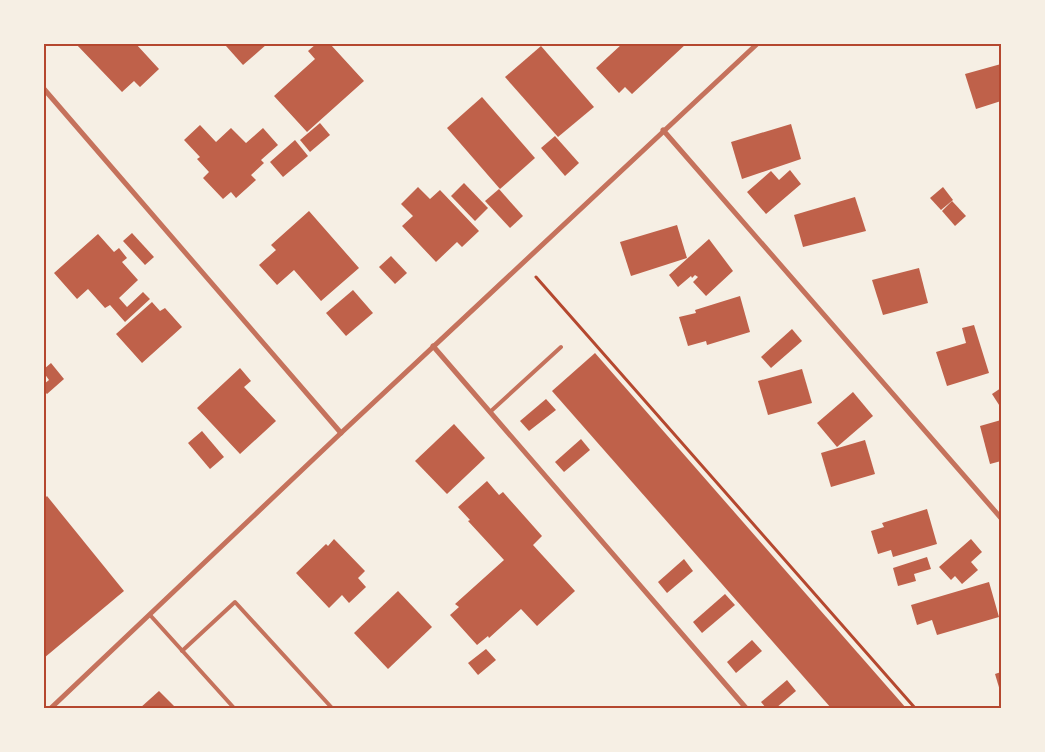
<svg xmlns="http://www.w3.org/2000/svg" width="1045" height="752" font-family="Lato,sans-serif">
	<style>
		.building { fill: #bf614a }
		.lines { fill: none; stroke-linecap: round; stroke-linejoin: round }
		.path { stroke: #b5482f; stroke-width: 3 }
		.service { stroke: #c5725c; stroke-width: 4 }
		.minor { stroke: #c5725c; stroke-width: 5 }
		.neatline { fill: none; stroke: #b5482f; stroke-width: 2 }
	</style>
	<rect width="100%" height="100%" fill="#f6efe4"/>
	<!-- building -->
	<g class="building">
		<path d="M76,44h60l23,25 -19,18 -6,-6 -12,11z"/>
		<path d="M229,44h38l-24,21 -17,-19z"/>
		<path d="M316,44l15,1 33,36 -57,51 -33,-36 41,-37 -7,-8z"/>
		<path d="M622,44h64l-54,50 -7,-7 -6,6 -23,-25z"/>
		<path d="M541,46l53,61 -36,30 -53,-60z"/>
		<path d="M1001,64v37l-25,8 -11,-35z"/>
		<path d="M482,97l53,61 -35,31 -53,-61z"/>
		<path d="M320,123l10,12 -20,17 -10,-12z"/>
		<path d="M791,124l10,35 -59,20 -11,-37z"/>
		<path d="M200,125l16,17 15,-14 15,15 17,-15 15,17 -17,15 3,3 -13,12 5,5 -20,18 -5,-6 -8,7 -20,-21 6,-6 -12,-13 3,-2 -16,-17z"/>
		<path d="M555,136l24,27 -14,13 -24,-28z"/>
		<path d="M295,140l13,16 -25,21 -13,-15z"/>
		<path d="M790,170l11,14 -35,30 -19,-22 24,-21 8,9z"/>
		<path d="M464,183l24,25 -13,13 -24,-25z"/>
		<path d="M418,187l12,12 10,-9 39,41 -17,16 -5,-5 -21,20 -34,-36 11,-10 -12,-12z"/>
		<path d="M943,187l10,13 -12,10 -11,-12z"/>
		<path d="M499,189l24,27 -13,12 -25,-27z"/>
		<path d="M855,197l11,34 -63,16 -9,-32z"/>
		<path d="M952,201l14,15 -11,10 -13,-15z"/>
		<path d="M309,211l50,57 -38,33 -27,-31 -17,15 -18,-20 17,-15 -5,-5z"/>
		<path d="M677,225l10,33 -56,18 -11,-34z"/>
		<path d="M132,233l22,24 -9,8 -22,-24z"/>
		<path d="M98,234l16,18 5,-4 8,10 -5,4 16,18 -19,18 8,9 16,-15 7,7 -25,23 -15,-17 -5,3 -17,-19 -11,10 -23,-26z"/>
		<path d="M709,239l24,32 -27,25 -13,-14 5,-5 -3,-2 -3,3 -1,-2 -13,11 -9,-12z"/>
		<path d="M391,256l16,17 -12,11 -16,-17z"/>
		<path d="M919,268l9,35 -45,12 -11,-35z"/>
		<path d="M353,290l20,23 -27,23 -20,-23z"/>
		<path d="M740,296l10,36 -43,13 -1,-4 -18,5 -9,-29 17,-4 -1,-3z"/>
		<path d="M152,302l8,9 5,-3 17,19 -40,36 -26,-29z"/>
		<path d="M974,325l15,48 -42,13 -11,-34 30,-9 -4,-15z"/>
		<path d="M792,329l10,12 -31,27 -10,-11z"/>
		<path d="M595,353l311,355h-75l-279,-317z"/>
		<path d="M51,363l13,16 -17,15 -3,-3v-7l5,-4 -5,-7v-4z"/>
		<path d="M240,368l11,13 -7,6 32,34 -36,33 -43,-46z"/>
		<path d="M802,369l10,34 -44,12 -10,-34z"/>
		<path d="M1001,388v20l-9,-14z"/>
		<path d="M853,392l20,24 -36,31 -20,-24z"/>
		<path d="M546,399l10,11 -27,21 -9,-10z"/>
		<path d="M1001,420v41l-11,3 -10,-38z"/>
		<path d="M454,424l31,34 -38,36 -32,-33z"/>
		<path d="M202,431l22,26 -14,12 -22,-26z"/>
		<path d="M581,439l9,11 -26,22 -9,-10z"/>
		<path d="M865,440l10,34 -44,13 -10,-34z"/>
		<path d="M487,481l12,14 4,-3 39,44 -9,9 42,46 -38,35 -16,-17 -32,29 -1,-2 -11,9 -27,-30 9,-8 -4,-3 49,-44 -36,-39 2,-1 -12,-13z"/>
		<path d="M47,496l77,95 -80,67v-159z"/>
		<path d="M927,509l10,35 -44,13 -2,-7 -13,4 -7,-23 13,-4 -2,-4z"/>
		<path d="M334,539l31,32 -7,7 8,9 -17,16 -7,-8 -13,13 -33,-35 30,-29 2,2z"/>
		<path d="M971,539l11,13 -11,10 7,8 -16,14 -7,-8 -4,4 -12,-13z"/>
		<path d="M927,557l4,12 -17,5 2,7 -18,5 -5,-18z"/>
		<path d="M684,559l9,12 -26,22 -9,-11z"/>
		<path d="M989,582l10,35 -62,18 -5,-15 -15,5 -6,-20z"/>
		<path d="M398,591l34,36 -44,42 -34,-36z"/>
		<path d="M725,594l10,11 -33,28 -9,-11z"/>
		<path d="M752,640l10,11 -26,22 -9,-11z"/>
		<path d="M486,649l10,11 -18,15 -10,-12z"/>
		<path d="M1001,672v22l-6,-20z"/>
		<path d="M787,680l9,11 -20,17h-10l-5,-6z"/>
		<path d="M159,691l17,17h-36z"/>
	</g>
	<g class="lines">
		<!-- path -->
		<path class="path" d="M536,277l379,431"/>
		<!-- service -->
		<g class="service">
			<path d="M490,412l71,-65"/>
			<path d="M150,615l84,93"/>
			<path d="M182,651l53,-49 97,106"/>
		</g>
		<!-- minor -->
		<g class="minor">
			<path d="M44,89l297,344"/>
			<path d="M663,130l338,388"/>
			<path d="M433,346l313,362"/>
			<path d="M51,708l290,-275 416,-389"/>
		</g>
	</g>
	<!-- border -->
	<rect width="1045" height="752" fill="none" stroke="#f6efe4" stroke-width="90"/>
	<rect x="45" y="45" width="955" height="662" class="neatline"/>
</svg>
